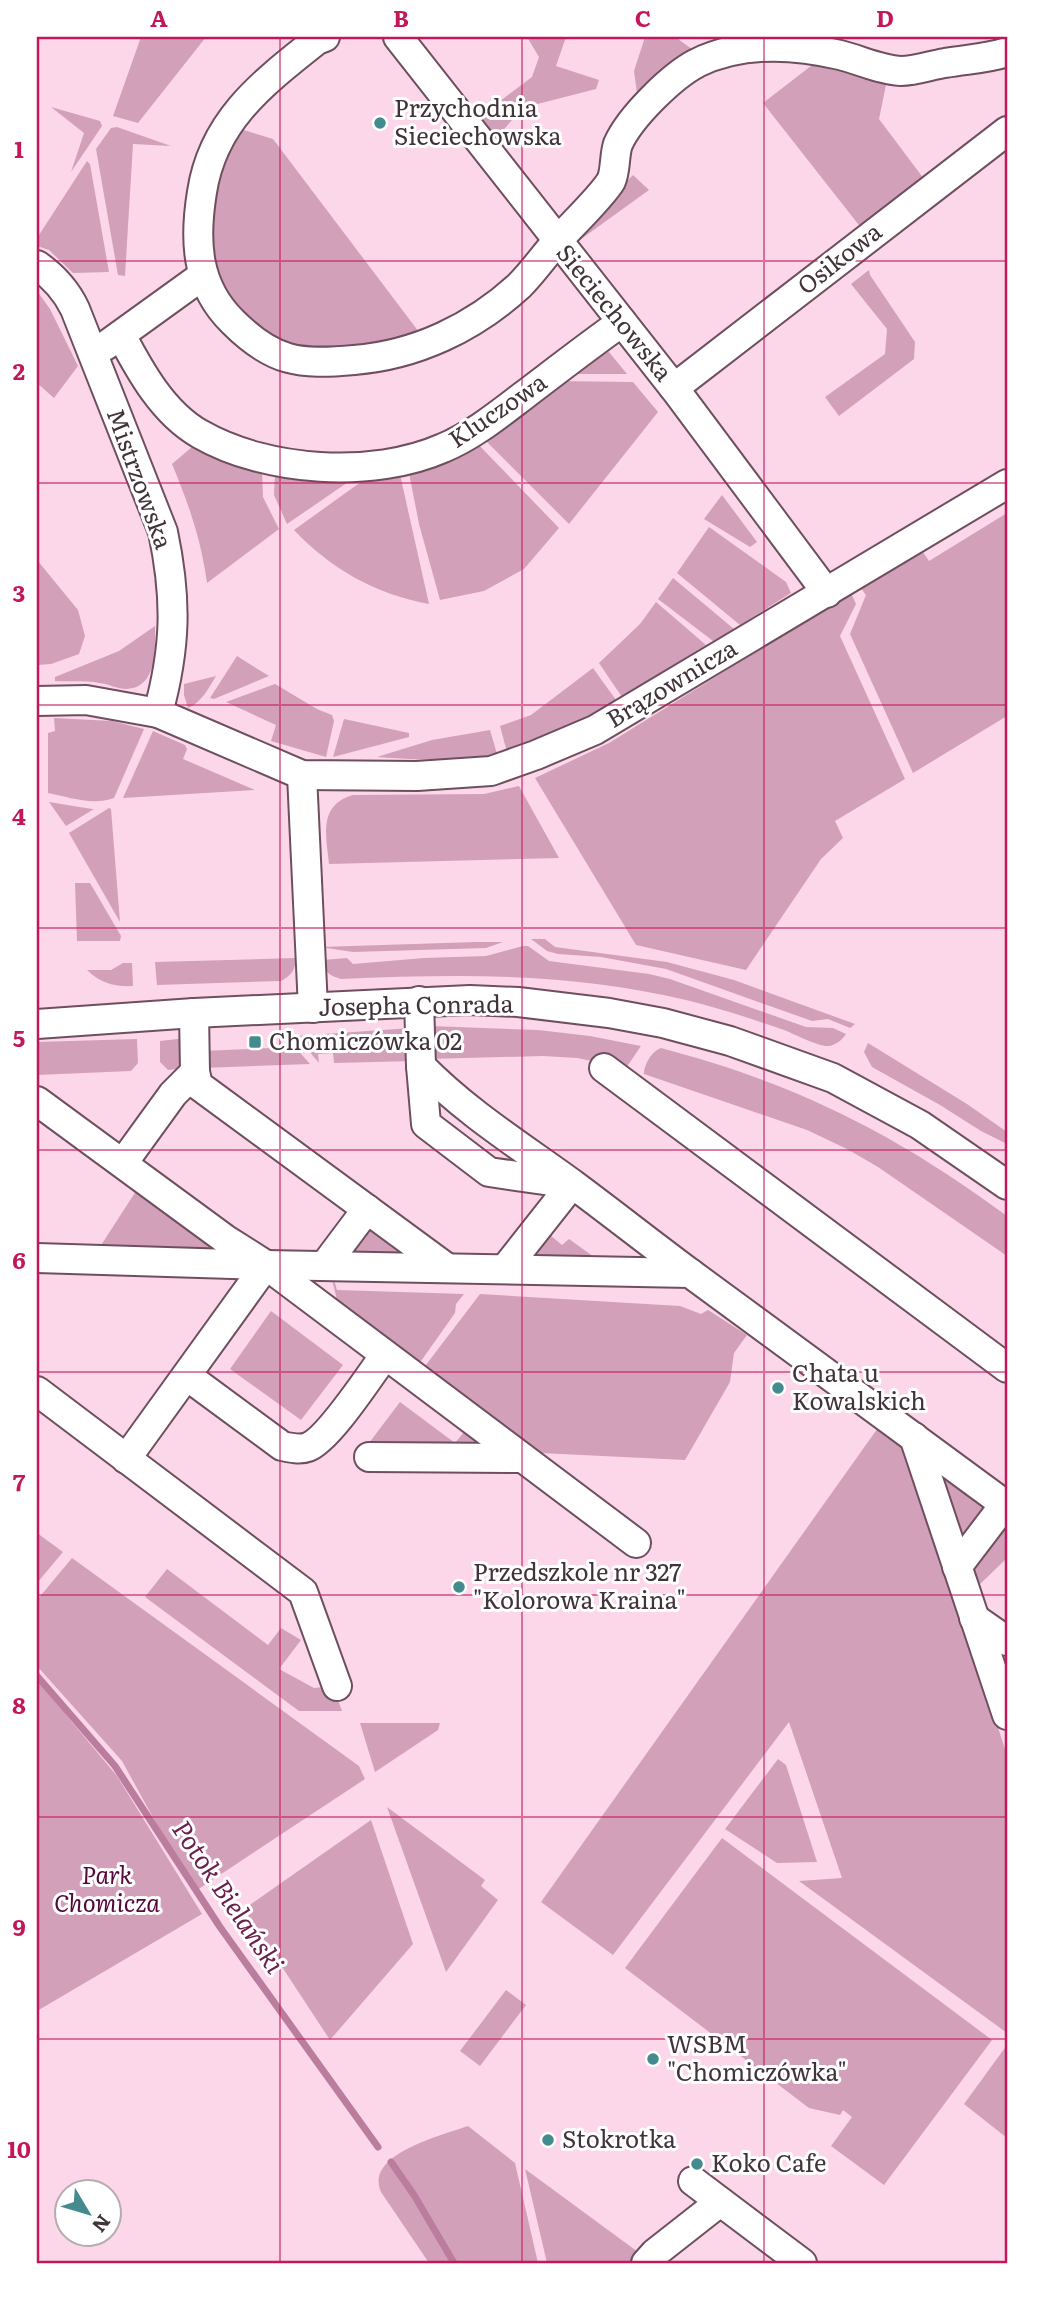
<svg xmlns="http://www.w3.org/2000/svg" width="1044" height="2300" font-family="Literata,serif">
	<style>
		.green { fill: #d3a0ba }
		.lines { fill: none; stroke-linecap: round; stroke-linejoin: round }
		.stream { stroke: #bb7d9d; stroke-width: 7 }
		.minor-casing { stroke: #6e4f5f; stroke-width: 32 }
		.minor { stroke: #fff; stroke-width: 28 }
		.grid { fill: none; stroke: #c2185b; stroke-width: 2; stroke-opacity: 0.55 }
		.poi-dot { fill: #438b8f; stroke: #fff; stroke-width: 2.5 }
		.labels { text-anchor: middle; stroke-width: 6; stroke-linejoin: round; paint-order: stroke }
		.poi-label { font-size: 24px; fill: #41333a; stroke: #fff; text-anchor: start }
		.street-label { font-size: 24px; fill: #41333a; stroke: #fff }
		.park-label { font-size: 24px; font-style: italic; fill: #540739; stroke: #fff }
		.water-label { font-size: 26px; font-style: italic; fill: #6b204d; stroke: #fff }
		.neatline { fill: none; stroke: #c2185b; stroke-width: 2.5 }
		.grid-label { font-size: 23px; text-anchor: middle; font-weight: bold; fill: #c2185b }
	</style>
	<rect width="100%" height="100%" fill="#fcd7e9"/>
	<!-- green -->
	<g class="green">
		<path d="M141,37h65l-68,86 -25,-7z"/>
		<path d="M527,37h39l-10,29 43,14 -3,9 -74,19 -26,31 -17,-22 53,-40 7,-20z"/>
		<path d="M645,37h30l24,17 -62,39 -3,-22z"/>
		<path d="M820,59l67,21 -8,39 45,60 -62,50 -99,-126z"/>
		<path d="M51,107l49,14 2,5 -31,46 13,-39z"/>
		<path d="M117,127l54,19 -38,-2 -8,132 -7,-1 -22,-126 15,-21z"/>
		<path d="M237,128l36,11 149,197 -111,17 -54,-21 -38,-47 -10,-52 13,-71z"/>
		<path d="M87,161l3,3 19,108 -36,1 -24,-23 -12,-4v-8z"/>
		<path d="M633,175l16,15 -72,52 -4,-5z"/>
		<path d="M869,270l1,5 45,67 -1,17 -75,57 -14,-19 60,-43 2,-25 -36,-45z"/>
		<path d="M37,291l13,18 28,57 -24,32 -17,-15z"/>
		<path d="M604,346l23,28h-63z"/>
		<path d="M554,381l79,1 25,30 -89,112 -90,-90z"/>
		<path d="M475,441l84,87 -35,41 -40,22 -44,9 -21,-76 -11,-56z"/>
		<path d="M199,445l63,25 1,27 16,32 -72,54c-6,-44 -18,-78 -35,-119l20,-17z"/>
		<path d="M399,470l30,134c-54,-10 -98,-35 -135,-74l78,-56z"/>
		<path d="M275,471l82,5 -70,48 -13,-29z"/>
		<path d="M722,495l35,47 -7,5 -46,-28z"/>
		<path d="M1007,513v203l-94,57 -63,-139 16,-39 -6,-8 61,-38 8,12z"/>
		<path d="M709,527l77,55 5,11 -51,32 -63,-52z"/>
		<path d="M37,560l41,50 7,26 -6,18 -28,10 -14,1z"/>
		<path d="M673,578l61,51 -21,12 -55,-42z"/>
		<path d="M851,593l5,11 -16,32 65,143 -70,42 8,17 -22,21 -75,111 -110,-25 -101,-167 74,-35z"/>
		<path d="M656,602l50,43 -84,52 -23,-34 41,-39z"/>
		<path d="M155,626c0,22 3,62 -29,63 -9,0 -17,-5 -27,-6 -14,-3 -29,-1 -44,-2v-4l64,-26z"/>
		<path d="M237,656l32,20 -55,23 -4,-1z"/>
		<path d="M593,668l23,32 -62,36 -47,16 -7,-26 31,-11z"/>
		<path d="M216,676c-7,12 -15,27 -28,32l-4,-13v-11z"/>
		<path d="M275,684l42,25 15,6 2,6 -8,36 -55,-16 5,-16 -50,-23z"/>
		<path d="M54,718l58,3 32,8 -30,69c-22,8 -45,-1 -66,-5v-60l7,-2z"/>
		<path d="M344,719l65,14v4l-76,20z"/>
		<path d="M490,730l7,24c-39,8 -80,6 -120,3l55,-17z"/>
		<path d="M153,731l32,14 2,4 -4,10 72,31 -132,8z"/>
		<path d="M519,786l40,72 -230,6c-3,-28 -11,-59 24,-69l131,-1z"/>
		<path d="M49,802l43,7h2l-28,17z"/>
		<path d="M109,808l2,1 9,113 -51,-89z"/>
		<path d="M75,883h15l31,53 -1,5h-43z"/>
		<path d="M545,939l10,8 112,15 67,18 121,44 -5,4 -22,-9 -16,2 -146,-52 -65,-12 -43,-3 -11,-3 -16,-12z"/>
		<path d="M476,942h27l-17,6 -133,4 -33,-5z"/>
		<path d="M523,946h5l21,15 100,13 21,5 136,48 27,1 13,6c-4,6 -10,11 -17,12 -11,1 -34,-12 -45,-16 -32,-11 -65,-22 -98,-30 -117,-28 -226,-26 -345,-21 -12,-4 -16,-6 -18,-19l24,-2 6,6 71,-6 62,-2z"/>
		<path d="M296,958c-1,12 -4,17 -15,23l-124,4 -2,-23z"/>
		<path d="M123,963h9l1,23c-18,1 -33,-3 -46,-16h24z"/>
		<path d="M430,1026l108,4 52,6 51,10 -15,22 -49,-10 -34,-2 -114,3z"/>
		<path d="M411,1028l3,33 -80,2 -1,-10 -15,1 1,9 -23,-27z"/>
		<path d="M186,1038l1,30 -19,2 -8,-8v-21z"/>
		<path d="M137,1039l1,24 -7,8 -94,4v-33z"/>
		<path d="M868,1043l99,61 40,28v12l-26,-13 -41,-26 -68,-38 -8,-15z"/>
		<path d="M295,1047l15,17 -108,4v-17z"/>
		<path d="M661,1048c134,35 235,86 346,168v40l-129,-89 -31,-18 -40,-19 -163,-56c0,-10 8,-23 17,-26z"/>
		<path d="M138,1188l84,64 -126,1z"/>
		<path d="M366,1224l38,22 1,9h-50l-2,-8z"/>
		<path d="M555,1228l-5,7 12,10 7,-6 32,23 -57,-1 -11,-10v-5l5,4z"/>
		<path d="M330,1271l2,2 5,17 127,4 -8,10 -1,9 -41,58 -69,-52 -3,-14 -4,-1z"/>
		<path d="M480,1294l200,12 21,8 7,-4 39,25 -13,18 -4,29 -45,78 -165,-8 -101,-78z"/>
		<path d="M271,1311l72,54 -42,55 -71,-51z"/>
		<path d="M400,1402l55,41 13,-16 25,19 -124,-3z"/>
		<path d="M880,1425l24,18 103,312v278l-208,-152 43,-3 -53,-156 -176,233 -72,-53z"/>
		<path d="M938,1464l56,42 -33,37z"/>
		<path d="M1007,1521v37l-34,33 -4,-27z"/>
		<path d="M37,1533l26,19 -26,31z"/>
		<path d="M72,1558l287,208 6,13 -171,113 -72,-131 -85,-95v-66z"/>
		<path d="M167,1569l101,76 13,-17 20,12 -22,29 35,19 19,-2 9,25h-43l-154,-114z"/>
		<path d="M37,1680l80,96 85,138 -165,97z"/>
		<path d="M360,1723h80l-2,7 -63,42z"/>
		<path d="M778,1759l8,6 31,97 -40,1 -52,-34z"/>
		<path d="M387,1807l98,73 -4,6 17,14 -52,72z"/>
		<path d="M371,1820l42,124 -83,96 -86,-131z"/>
		<path d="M722,1838l270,202 -108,145 -53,-39 21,-29 -9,-7 -3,5 -31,-7 -184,-140z"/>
		<path d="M506,1990l20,15 -46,61 -20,-15z"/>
		<path d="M1007,2045v93l-43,-34z"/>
		<path d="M468,2126l47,37 23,100h-109l-48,-71c-17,-38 62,-57 87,-66z"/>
		<path d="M525,2169l113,83 -8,11h-83z"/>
	</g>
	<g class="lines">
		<!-- stream -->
		<g class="stream">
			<path d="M37,1676l78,90 105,161 158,220"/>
			<path d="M391,2162l23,33 40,68"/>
		</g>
		<defs>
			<g id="minor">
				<path d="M325,37l-8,3c-54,43 -104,80 -115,152 -8,49 -6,94 31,130 40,40 66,43 121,38 62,-5 119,-32 165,-74 15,-15 27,-33 41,-48 13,-14 42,-42 51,-57 5,-10 3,-26 7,-37 12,-27 54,-68 79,-81 45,-22 96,-19 143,-8 20,5 40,15 61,16 15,0 30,-6 44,-8 22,-4 41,-4 62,-11"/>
				<path d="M398,37l276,351 153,205"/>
				<path d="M37,265c17,12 29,25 38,44l88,223c14,67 13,115 -5,181"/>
				<path d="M121,335c19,36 42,78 79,99 66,38 173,45 243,14 29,-12 55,-33 80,-52 33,-25 65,-50 99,-74"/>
				<path d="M105,346l97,-70"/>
				<path d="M674,388l333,-257"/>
				<path d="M37,701l49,-1 72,13 144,62 115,1 74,-5 45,-16 59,-25 412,-246"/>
				<path d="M302,775l11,233"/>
				<path d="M419,1001l2,65 5,58 63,48 83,12 -67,85"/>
				<path d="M194,1013l1,59 3,13 249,183"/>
				<path d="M37,1024l157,-11 276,-13 48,2 91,11 54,10 67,18 103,37 87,47 87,60"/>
				<path d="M421,1066c46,47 101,81 153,119 39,29 77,59 116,88"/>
				<path d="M604,1068l403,300"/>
				<path d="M37,1101l188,138 41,26 -140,194"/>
				<path d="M123,1163l50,-69 22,-22"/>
				<path d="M37,1258l229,7 424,8 317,233"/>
				<path d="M266,1265l370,278"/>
				<path d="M325,1265l42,-56"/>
				<path d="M187,1376l95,70c9,2 18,4 26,1 21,-8 62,-72 77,-92"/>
				<path d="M37,1391l266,201 34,94"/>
				<path d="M914,1437l93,278"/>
				<path d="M369,1457l152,1"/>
				<path d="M957,1567l48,-63"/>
				<path d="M974,1618l33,23"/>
				<path d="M693,2181l109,82"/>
				<path d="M646,2263l9,-10 65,-51"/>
			</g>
		</defs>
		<!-- minor casing -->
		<use href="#minor" class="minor-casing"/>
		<!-- minor -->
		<use href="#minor" class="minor"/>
	</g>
	<!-- grid -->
	<path class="grid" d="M280,37v2226M522,37v2226M764,37v2226M37,261h970M37,483h970M37,705h970M37,928h970M37,1150h970M37,1372h970M37,1595h970M37,1817h970M37,2039h970"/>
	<!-- markers -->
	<g class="poi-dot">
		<circle cx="380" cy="123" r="7"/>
		<rect x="248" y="1035" width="14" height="14" rx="3.5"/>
		<circle cx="778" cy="1388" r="7"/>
		<circle cx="459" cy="1587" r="7"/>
		<circle cx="653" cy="2059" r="7"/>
		<circle cx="548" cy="2140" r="7"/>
		<circle cx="697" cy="2164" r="7"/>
	</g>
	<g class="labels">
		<!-- poi labels -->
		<g class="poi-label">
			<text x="394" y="117">Przychodnia<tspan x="394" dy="28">Sieciechowska</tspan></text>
			<text x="269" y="1050">Chomiczówka 02</text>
			<text x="792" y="1382">Chata u<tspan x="792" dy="28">Kowalskich</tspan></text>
			<text x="473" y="1581">Przedszkole nr 327<tspan x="473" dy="28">"Kolorowa Kraina"</tspan></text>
			<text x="667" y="2053">WSBM<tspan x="667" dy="28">"Chomiczówka"</tspan></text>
			<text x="562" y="2148">Stokrotka</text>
			<text x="711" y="2172">Koko Cafe</text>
		</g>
		<!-- street labels -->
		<g class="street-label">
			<text transform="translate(840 259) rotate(-38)" y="8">Osikowa</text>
			<text transform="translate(614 313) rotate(51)" y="8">Sieciechowska</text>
			<text transform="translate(498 411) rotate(-34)" y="8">Kluczowa</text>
			<text transform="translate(139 479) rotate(70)" y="8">Mistrzowska</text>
			<text transform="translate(672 684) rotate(-31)" y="8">Brązownicza</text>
			<text transform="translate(416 1006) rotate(-1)" y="8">Josepha Conrada</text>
		</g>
		<!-- park labels -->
		<g class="park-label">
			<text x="107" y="1884">Park<tspan x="107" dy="28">Chomicza</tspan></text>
		</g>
		<!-- water labels -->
		<g class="water-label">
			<text transform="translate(228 1897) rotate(56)" y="9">Potok Bielański</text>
		</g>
	</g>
	<!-- border -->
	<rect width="1044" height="2300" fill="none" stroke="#ffffff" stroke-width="77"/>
	<!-- north arrow -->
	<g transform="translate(88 2213) rotate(128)"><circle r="33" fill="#ffffff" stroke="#b3adb0" stroke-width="2"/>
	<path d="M0-5L12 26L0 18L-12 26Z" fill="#438b8f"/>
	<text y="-10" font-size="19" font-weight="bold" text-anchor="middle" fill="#41333a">N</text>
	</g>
	<rect x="38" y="38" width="968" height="2224" class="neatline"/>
	<g class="grid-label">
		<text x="159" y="27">A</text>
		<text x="401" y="27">B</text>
		<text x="643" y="27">C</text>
		<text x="885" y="27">D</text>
		<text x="19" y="158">1</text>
		<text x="19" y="380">2</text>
		<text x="19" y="602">3</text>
		<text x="19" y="825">4</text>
		<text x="19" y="1047">5</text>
		<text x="19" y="1269">6</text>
		<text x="19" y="1491">7</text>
		<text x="19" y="1714">8</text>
		<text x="19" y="1936">9</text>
		<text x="19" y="2158">10</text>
	</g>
</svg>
